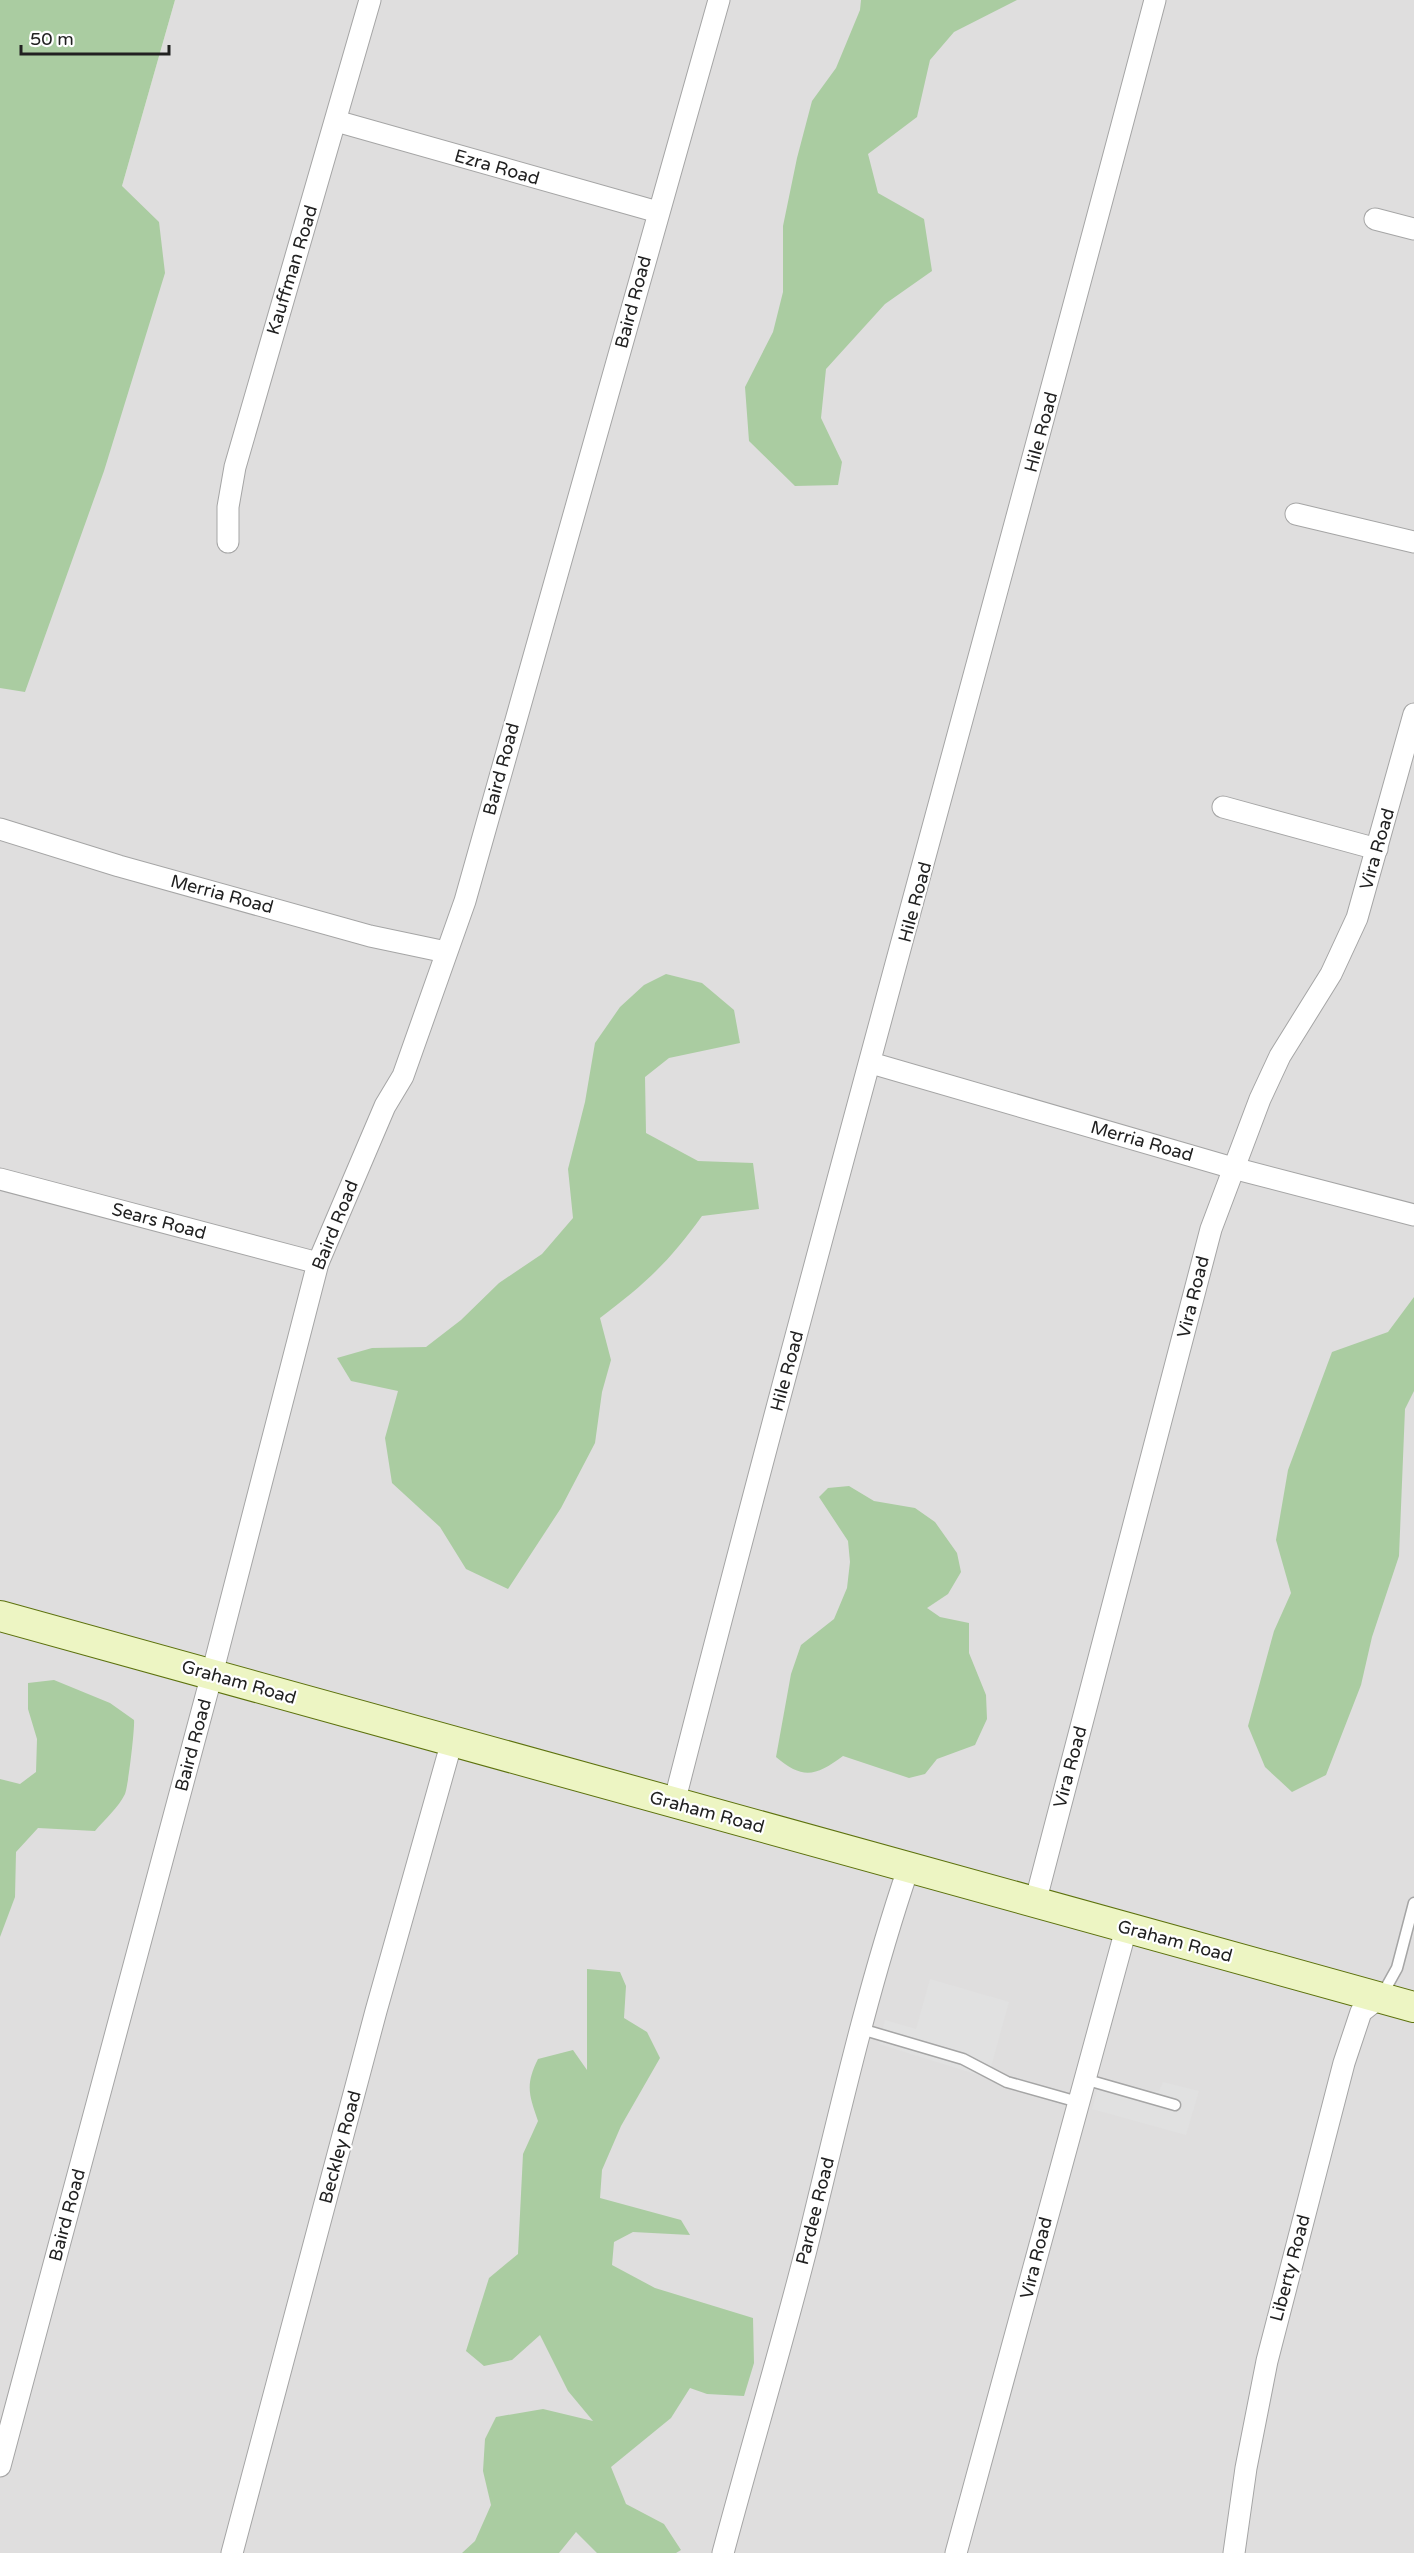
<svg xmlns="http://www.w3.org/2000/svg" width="1414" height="2553" font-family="'Varela Round',sans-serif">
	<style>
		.residential { fill: #dfdede }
		.forest { fill: #aacca1 }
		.parking { fill: #e1e1e1 }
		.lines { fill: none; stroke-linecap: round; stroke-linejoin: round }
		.lane-casing { stroke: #a5a5a5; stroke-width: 13 }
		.street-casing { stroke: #a5a5a5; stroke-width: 23 }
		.secondary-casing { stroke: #5d720e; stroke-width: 32 }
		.lane { stroke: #fff; stroke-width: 10 }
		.street { stroke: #fff; stroke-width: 21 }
		.secondary { stroke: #edf5c3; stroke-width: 30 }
		.labels { text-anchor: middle; stroke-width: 4.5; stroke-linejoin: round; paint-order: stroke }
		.street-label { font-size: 18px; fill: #212121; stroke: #fff }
	</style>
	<rect width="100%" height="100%" fill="#f1efe9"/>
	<!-- residential -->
	<path class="residential" d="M175,0h1239v2553h-1414v-1903l122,-464z"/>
	<!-- forest -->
	<g class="forest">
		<path d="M0,0h175l-53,186 37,36 6,51 -61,198 -79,221 -25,-4z"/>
		<path d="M861,0h156l-63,32 -24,28 -13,57 -49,37 10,39 46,26 8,52 -47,33 -59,65 -5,49 21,44 -4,23 -43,1 -46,-45 -4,-54 28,-55 10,-40v-66l14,-68 15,-57 24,-33 24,-58z"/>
		<path d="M666,974l36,9 32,27 6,33 -71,15 -24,19 1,56 52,28 55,2 6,46 -57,7c-33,46 -57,68 -102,102l11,42 -9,32 -7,51 -34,65 -53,81 -42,-20 -26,-42 -48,-44 -7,-45 13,-47 -47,-10 -14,-23 35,-10 54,-1 35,-27 38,-37 43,-29 31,-36 -5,-49 17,-67 10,-59 25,-36 24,-22z"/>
		<path d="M1414,1297v94l-9,18 -6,147 -27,81 -11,48 -35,90 -34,17 -27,-25 -17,-41 26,-95 17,-38 -15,-53 12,-70 44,-118 56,-20z"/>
		<path d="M849,1486l25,15 41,7 20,14 22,31 4,19 -13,22 -21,14 13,9 29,6v30l17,42 1,24 -12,26 -38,14 -12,15 -16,4 -66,-22c-27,20 -40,24 -67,1l15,-83 10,-29 33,-26 13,-31 3,-26 -2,-21 -29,-44 9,-9z"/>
		<path d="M54,1680l56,23 24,17c1,8 -6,67 -9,74 -6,13 -21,26 -30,37l-57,-3 -22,24 -1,45 -15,40v-158l20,5 16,-12 1,-33 -9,-30v-26z"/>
		<path d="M587,1969l33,3 6,14 -2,32 23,14 13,26 -39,68 -19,44 -2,28 81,22 9,15 -57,-3 -19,10 -2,23 43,23 98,30 1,45 -10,33 -37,-2 -17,-6 -19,30 -60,49 15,37 38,20 17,26 -5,3h-79l-21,-21 -17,21h-97l13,-12 16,-36 -8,-34 2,-32 11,-22 47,-8 50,12 -25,-30 -28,-56 -28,25 -28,6 -18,-15 23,-73 29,-24 5,-100 15,-33c-9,-26 -13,-36 0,-62l35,-9 14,20z"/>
	</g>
	<!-- parking -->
	<g class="parking">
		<path d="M930,1979l79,23 -21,76 -109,-34 6,-24 31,9z"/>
		<path d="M1101,2077l48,15 10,-1 4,-9 36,9 -13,44 -94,-26z"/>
	</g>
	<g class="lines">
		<defs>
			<g id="lane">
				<path d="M1382,1995l15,-27 17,-65"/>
				<path d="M861,2029l102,30 44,23 71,20"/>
				<path d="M1084,2079l91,26"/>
			</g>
			<g id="street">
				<path d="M336,121l322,91"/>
				<path d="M1375,219l39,10"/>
				<path d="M1296,514l118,28"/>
				<path d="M228,542v-35l7,-40 135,-467"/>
				<path d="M1223,807l154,42"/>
				<path d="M0,829l119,37 251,70 76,16"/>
				<path d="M871,1063l362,105 181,47"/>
				<path d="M0,1179l318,84"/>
				<path d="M674,1803c154,-603 323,-1202 481,-1803"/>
				<path d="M1035,1903l176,-674 49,-130 20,-43 51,-82 26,-56 57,-204"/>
				<path d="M0,2466l212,-792 106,-411 67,-157 18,-30 62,-175 254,-901"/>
				<path d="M232,2553l144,-542 76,-270"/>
				<path d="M723,2553c27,-102 58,-204 84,-307 31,-126 59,-253 101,-377"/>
				<path d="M956,2553l170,-624"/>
				<path d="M1234,2553l12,-85 21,-107 77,-298 17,-51 19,-15"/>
			</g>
			<path id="secondary" d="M0,1616l1414,391"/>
		</defs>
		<!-- lane casing -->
		<use href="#lane" class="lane-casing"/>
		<!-- street casing -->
		<use href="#street" class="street-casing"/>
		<!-- secondary casing -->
		<use href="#secondary" class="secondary-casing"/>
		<!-- lane -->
		<use href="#lane" class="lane"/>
		<!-- street -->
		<use href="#street" class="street"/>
		<!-- secondary -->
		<use href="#secondary" class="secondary"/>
	</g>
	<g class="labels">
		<!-- street labels -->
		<g class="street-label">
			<text transform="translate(497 167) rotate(16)" y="6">Ezra Road</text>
			<text transform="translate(292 270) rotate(-73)" y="6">Kauffman Road</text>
			<text transform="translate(633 302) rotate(-75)" y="6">Baird Road</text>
			<text transform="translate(1041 432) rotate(-75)" y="6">Hile Road</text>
			<text transform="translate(501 769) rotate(-75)" y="6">Baird Road</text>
			<text transform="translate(1377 849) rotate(-74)" y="6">Vira Road</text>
			<text transform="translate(222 894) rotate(15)" y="6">Merria Road</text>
			<text transform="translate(915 902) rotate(-75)" y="6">Hile Road</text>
			<text transform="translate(1142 1141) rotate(16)" y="6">Merria Road</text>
			<text transform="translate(159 1221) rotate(15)" y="6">Sears Road</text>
			<text transform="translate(335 1225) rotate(-68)" y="6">Baird Road</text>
			<text transform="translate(1193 1297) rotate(-76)" y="6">Vira Road</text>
			<text transform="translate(787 1371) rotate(-75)" y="6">Hile Road</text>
			<text transform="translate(239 1682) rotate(16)" y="6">Graham Road</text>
			<text transform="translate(193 1745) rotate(-75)" y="6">Baird Road</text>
			<text transform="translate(1070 1767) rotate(-75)" y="6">Vira Road</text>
			<text transform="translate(707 1812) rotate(15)" y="6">Graham Road</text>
			<text transform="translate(1175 1941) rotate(15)" y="6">Graham Road</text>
			<text transform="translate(340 2147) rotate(-75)" y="6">Beckley Road</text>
			<text transform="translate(815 2211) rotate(-76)" y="6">Pardee Road</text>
			<text transform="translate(67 2215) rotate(-75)" y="6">Baird Road</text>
			<text transform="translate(1036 2258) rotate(-76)" y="6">Vira Road</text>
			<text transform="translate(1290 2268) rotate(-75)" y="6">Liberty Road</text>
		</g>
	</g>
	<!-- scale -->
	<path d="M21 45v9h148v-9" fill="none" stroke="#212121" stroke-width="3"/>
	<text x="30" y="45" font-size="18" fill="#212121" stroke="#ffffff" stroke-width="4.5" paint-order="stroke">50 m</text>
</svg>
